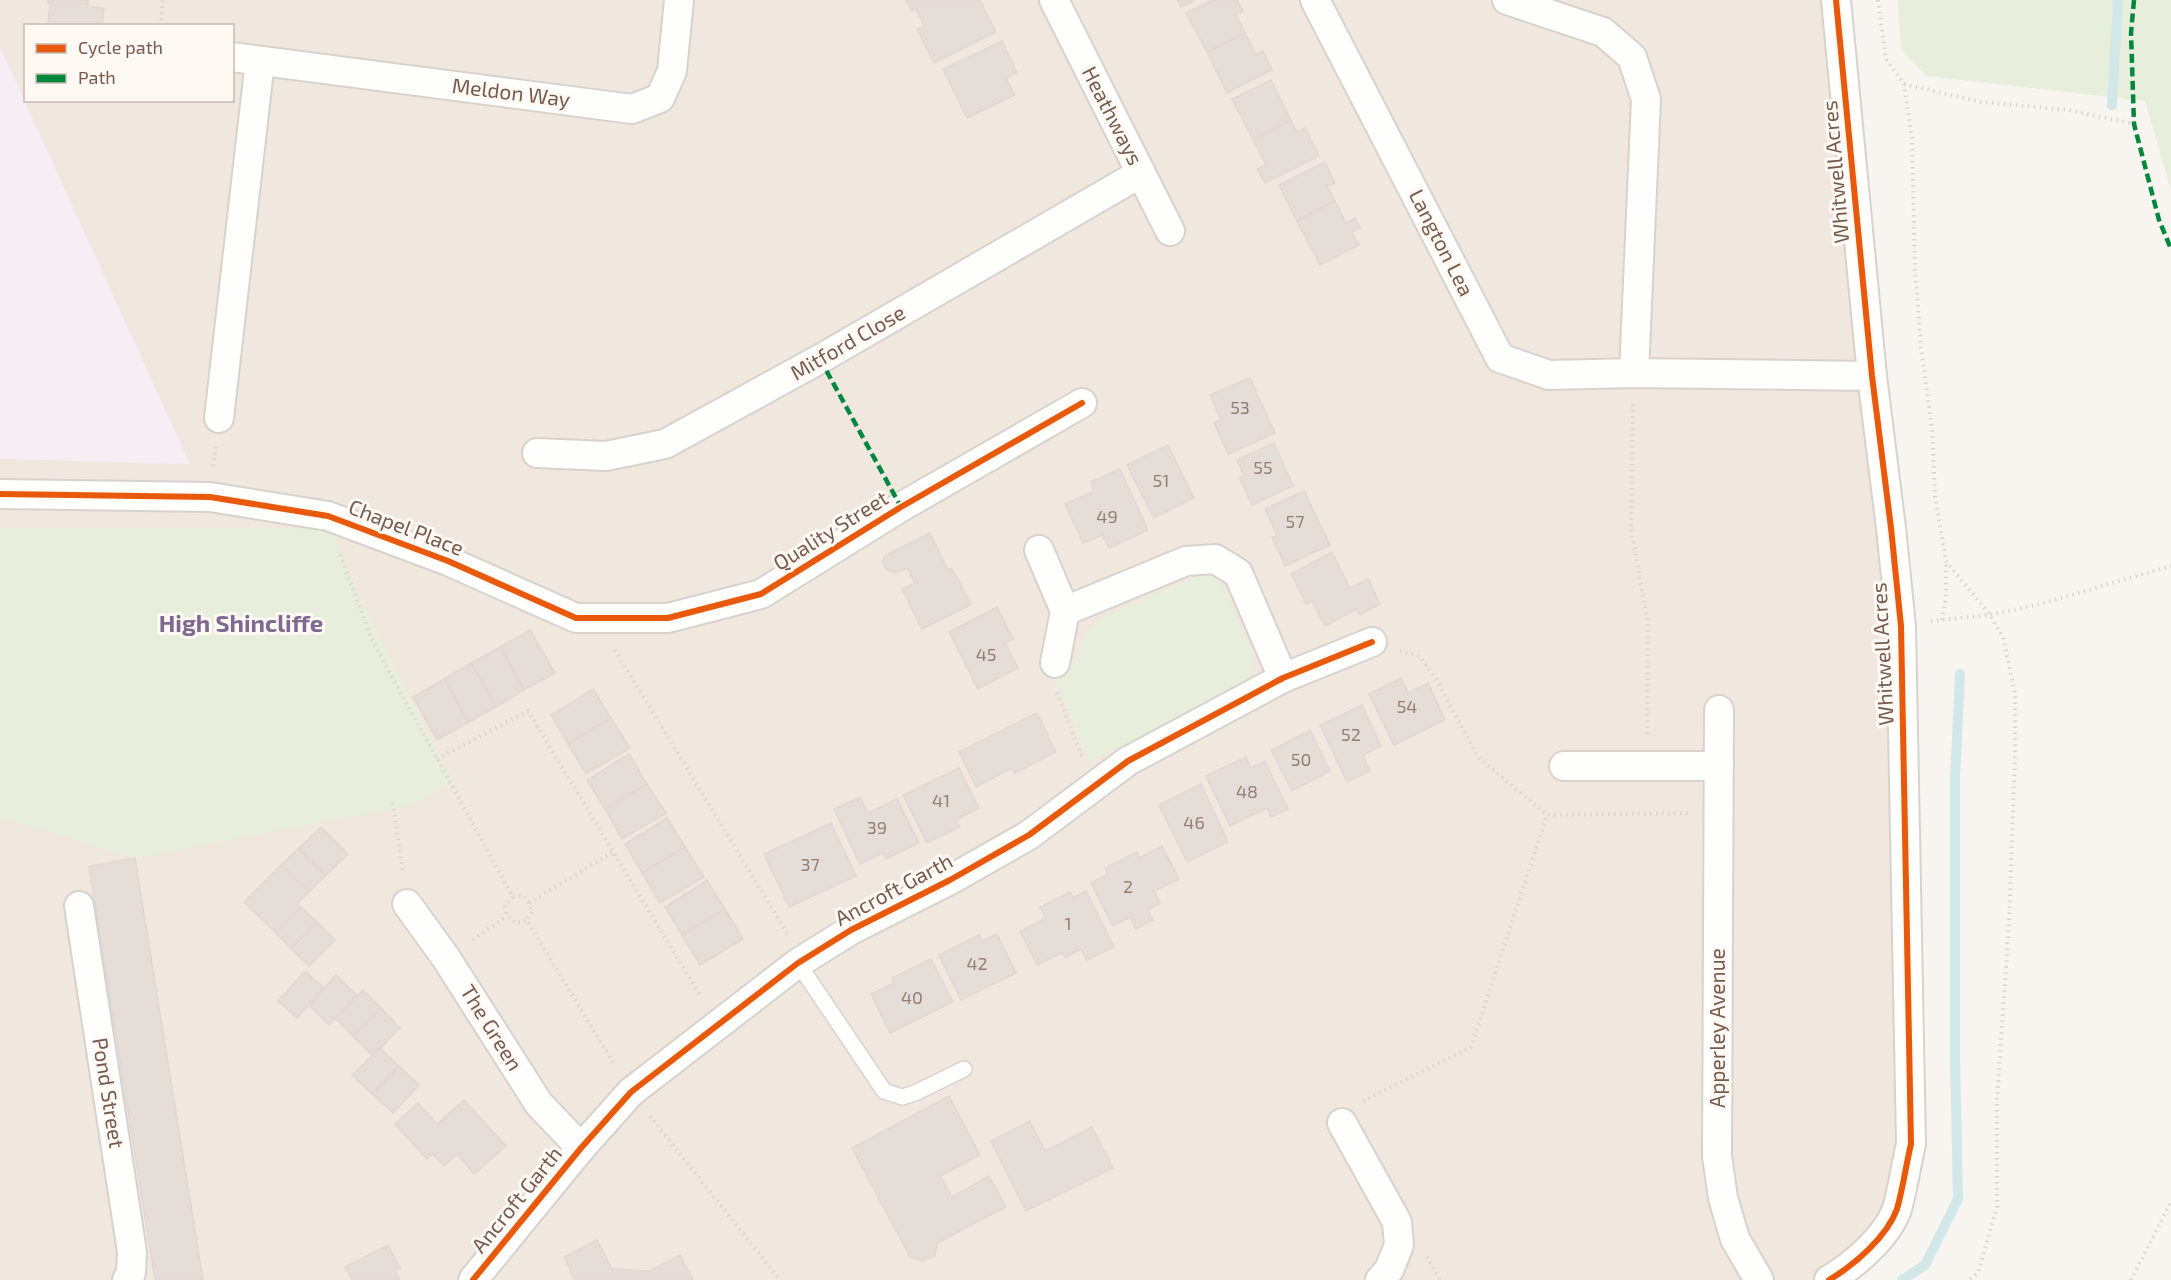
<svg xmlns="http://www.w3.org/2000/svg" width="2171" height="1280" font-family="'Exo 2',sans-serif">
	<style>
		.residential { fill: #f0e7df; fill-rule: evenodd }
		.education { fill: #f5eef4 }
		.green { fill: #e8eedc }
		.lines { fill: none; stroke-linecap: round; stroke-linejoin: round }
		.stream { stroke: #d2e8e8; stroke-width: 10 }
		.building { fill: #e5ddd7; stroke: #e1d8d3; stroke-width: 1.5 }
		.service-casing { stroke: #d8d2ce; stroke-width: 18 }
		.minor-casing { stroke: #d8d2ce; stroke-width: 32 }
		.path { stroke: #dad4d1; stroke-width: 4; stroke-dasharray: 1.5 4.5; stroke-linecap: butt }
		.service { stroke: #fefefd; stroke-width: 15 }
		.minor { stroke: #fefefd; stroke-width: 28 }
		.quiet { stroke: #00873e; stroke-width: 4.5; stroke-dasharray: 9 4.5; stroke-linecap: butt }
		.cycleway-casing { stroke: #fef9f3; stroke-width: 10 }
		.cycleway { stroke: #e8590c; stroke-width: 6 }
		.labels { text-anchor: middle; stroke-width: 6; stroke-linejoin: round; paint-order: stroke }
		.number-label { font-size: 18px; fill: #947e74 }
		.street-label { font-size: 21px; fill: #765b50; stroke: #fef9f3 }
		.quarter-label { font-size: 24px; font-weight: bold; fill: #806991; stroke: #fef9f3 }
	</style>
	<rect width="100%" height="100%" fill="#f8f5f0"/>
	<!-- residential -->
	<path class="residential" d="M0,0h1836l55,528 20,616 -15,67 -67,69h-1829zM26,26h206v74h-206z"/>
	<!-- education -->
	<path class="education" d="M0,47l190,417 -190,-5z"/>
	<!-- green -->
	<g class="green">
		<path d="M1898,0h273v190l-26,-89 -219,-25 -25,-26z"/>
		<path d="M0,528l331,1 13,39 107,214 -41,23 -275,53 -135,-41z"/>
		<path d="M1210,576l12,10 28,63 4,17 -14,22 -150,73 -36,-84 14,-6 9,-11 5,-21 21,-21 85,-39z"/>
	</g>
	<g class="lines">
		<!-- stream -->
		<g class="stream">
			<path d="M2112,105l6,-105"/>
			<path d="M1902,1280l23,-15 33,-66 -3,-142v-278l5,-105"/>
		</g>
	</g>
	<!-- building -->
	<g class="building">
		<path d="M48,0h40v7l16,1 -2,18h-54l2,-23h-2z"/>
		<path d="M906,0h74l16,32 -62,31 -17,-34 7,-3 -8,-17 -4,2z"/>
		<path d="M1177,0h18l-14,7z"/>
		<path d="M1212,0h25l6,11 -7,4 9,18 -38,19 -21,-39z"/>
		<path d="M1245,33l11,21 7,-3 9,19 -45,23 -20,-41z"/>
		<path d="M1002,41l15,32 -11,5 9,17 -48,23 -24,-49z"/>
		<path d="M1271,80l20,40 -38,20 -21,-41z"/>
		<path d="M1291,120l6,12 8,-4 14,28 -54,27 -8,-14 9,-4 -13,-25z"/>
		<path d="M1325,162l10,21 -8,3 8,15 -38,20 -18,-36z"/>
		<path d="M1335,201l11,22 9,-5 5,10 -8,4 7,13 -39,20 -23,-44z"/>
		<path d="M1250,378l25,55 -47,21 -14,-31 7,-3 -11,-25z"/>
		<path d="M1274,443l19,43 -41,19 -12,-27 4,-2 -7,-16z"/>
		<path d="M1168,445l26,53 -40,20 -27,-53z"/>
		<path d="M1120,469l28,61 -39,18 -7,-13 -19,8 -18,-39 29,-13 -3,-9z"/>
		<path d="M1304,491l26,54 -45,21 -13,-29 5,-2 -12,-26z"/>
		<path d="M930,533l18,37 4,-2 19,37 -49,24 -20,-40 13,-6 -8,-15 -11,5 -9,-3 -5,-8 4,-7z"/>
		<path d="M1332,552l18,36 18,-9 12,25 -20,11 -3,-6 -32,17 -13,-25 -6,3 -15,-30z"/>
		<path d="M997,607l16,32 -8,4 13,25 -40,21 -29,-57z"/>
		<path d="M530,630l25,43 -31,17 -24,-43z"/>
		<path d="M500,647l24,43 -28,17 -25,-44z"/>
		<path d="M471,663l25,44 -27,15 -25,-43z"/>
		<path d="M1401,678l7,15 20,-10 17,37 -51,25 -25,-51z"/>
		<path d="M444,679l25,43 -32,18 -24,-43z"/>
		<path d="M593,689l18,29 -43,26 -17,-29z"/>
		<path d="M1362,705l19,41 -18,9 7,16 -23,11 -27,-57z"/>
		<path d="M1037,713l19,39 -41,21 -3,-5 -36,19 -17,-35z"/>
		<path d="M611,718l19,30 -44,26 -18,-30z"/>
		<path d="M1310,730l20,41 -38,20 -21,-41z"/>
		<path d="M629,754l18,30 -42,25 -18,-29z"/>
		<path d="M1246,757l5,11 14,-7 23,48 -17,8 -4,-9 -37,18 -24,-50z"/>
		<path d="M959,768l20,40 -23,12 4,7 -33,16 -24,-48z"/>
		<path d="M647,784l19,29 -44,26 -17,-30z"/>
		<path d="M1201,784l27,58 -41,20 -28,-57z"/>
		<path d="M860,797l8,16 29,-14 22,44 -33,16 -3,-6 -23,11 -26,-55z"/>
		<path d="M667,818l18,29 -43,26 -17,-29z"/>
		<path d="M831,823l25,53 -67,31 -25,-53z"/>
		<path d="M321,827l27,27 -23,22 -26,-28z"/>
		<path d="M1162,846l17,33 -25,12 6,12 -12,7 5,10 -17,9 -6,-12 -17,9 -22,-43 17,-9 -3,-6 32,-16 2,6z"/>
		<path d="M685,847l19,30 -44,26 -18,-30z"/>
		<path d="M299,848l26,28 -16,16 -28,-27z"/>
		<path d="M135,858l68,422h-48l-66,-414z"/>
		<path d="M281,865l28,27 -12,12 4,3 -25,26 -32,-31z"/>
		<path d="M707,880l18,29 -43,26 -17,-28z"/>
		<path d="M1086,891l28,56 -27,13 -6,-11 -15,8 -5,-4 -24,12 -17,-34 26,-13 -6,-11 30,-15 3,6z"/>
		<path d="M301,907l16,15 -26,27 -15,-16z"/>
		<path d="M725,909l18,30 -43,26 -18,-30z"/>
		<path d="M317,922l18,18 -26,26 -18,-17z"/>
		<path d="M997,934l19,39 -55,27 -22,-45 40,-20 3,6z"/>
		<path d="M931,959l22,43 -63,31 -19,-39 23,-11 -2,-5z"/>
		<path d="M305,971l19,17 -27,30 -19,-17z"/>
		<path d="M336,975l21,20 -28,30 -20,-20z"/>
		<path d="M363,990l18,18 -28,28 -18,-18z"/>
		<path d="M381,1008l19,20 -27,28 -20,-20z"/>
		<path d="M380,1048l19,18 -27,28 -20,-19z"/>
		<path d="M399,1066l20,19 -26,28 -21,-19z"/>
		<path d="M949,1096l31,59 -40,21 12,21 37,-21 17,31 -69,36 -2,13 -13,5 -12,-4 -58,-109z"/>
		<path d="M464,1100l42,46 -32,28 -17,-20 -13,12 -11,-12 -6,5 -32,-35 23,-21 19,21z"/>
		<path d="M1030,1121l15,30 47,-24 21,41 -87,43 -35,-70z"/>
		<path d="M597,1240l15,29 38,2 30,-16 13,25h-118l-11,-23z"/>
		<path d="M388,1245l12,23 -5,2 5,10h-48l-7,-13z"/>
	</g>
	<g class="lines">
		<defs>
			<path id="service" d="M798,963l86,128 18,6 13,-4 49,-24"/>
			<g id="minor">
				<path d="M1054,0l116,231"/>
				<path d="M1315,0l185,358 49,17 85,-2 238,3"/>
				<path d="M1507,0l96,32 29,25 14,42 -12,274"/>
				<path d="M232,57l400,52 28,-11 12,-27 7,-71"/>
				<path d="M219,418l41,-357"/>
				<path d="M537,453l69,3 59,-12 155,-85 321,-186"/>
				<path d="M0,494l210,3 118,19 120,45 128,57h92l93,-24 140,-87 181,-104"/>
				<path d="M1039,550l26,61 -10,52"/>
				<path d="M1065,611l121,-50 29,-2 23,14 45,105"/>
				<path d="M1719,710l-2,446 6,42 12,41 24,41"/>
				<path d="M1564,766h155"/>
				<path d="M407,904l39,54 93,146 42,44"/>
				<path d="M79,906l53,346 -1,21 -4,7"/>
				<path d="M1342,1123l55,99 2,23 -10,25 -9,10"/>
				<path d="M473,1280l108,-132 50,-56 167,-129 53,-33 99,-50 79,-45 99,-74 155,-83 89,-36"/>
				<path d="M1829,1280c25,-15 58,-43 68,-71 6,-21 9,-44 14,-65l-10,-518 -10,-98 -19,-152 -36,-376"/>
			</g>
		</defs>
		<!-- service casing -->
		<use href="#service" class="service-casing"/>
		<!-- minor casing -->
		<use href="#minor" class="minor-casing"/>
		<!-- path -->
		<g class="path">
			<path d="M1878,0l8,59 18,25 8,54 3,130 6,80 11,80 3,68 11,65 44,54 13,22 12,57v59l-6,171 -12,176v107l-19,66 -9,7"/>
			<path d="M161,26l2,-26"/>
			<path d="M1904,84l77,18 88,8 65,14"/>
			<path d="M1633,404l-2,124 17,95 -1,111"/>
			<path d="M213,466l3,-19"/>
			<path d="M340,555l33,87 140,255 -8,9 2,10 9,7 11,-3 88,146"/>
			<path d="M1942,620l4,-22v-36"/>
			<path d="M1931,621l59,-6 50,-11 131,-38"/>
			<path d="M615,650l172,283"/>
			<path d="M1400,651l19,5 16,21 43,80 69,58 141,-2"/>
			<path d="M1057,693l25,63"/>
			<path d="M437,759l91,-48 173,286"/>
			<path d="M393,803l10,70"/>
			<path d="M513,897l11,-1 9,15 -6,9"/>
			<path d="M529,903l84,-51"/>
			<path d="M473,940l34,-24"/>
			<path d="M1363,1101l108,-54 76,-232"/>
			<path d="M650,1116l130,164"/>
			<path d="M1427,1257l13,23"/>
			<path d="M2131,1280l40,-78"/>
		</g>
		<!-- service -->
		<use href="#service" class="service"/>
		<!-- minor -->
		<use href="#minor" class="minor"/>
		<!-- quiet -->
		<g class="quiet">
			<path d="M2134,0l-3,33 3,91 25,96 12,29"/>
			<path d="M820,359l81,148"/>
		</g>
		<defs>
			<g id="cycleway">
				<path d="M0,494l210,3 118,19 120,45 128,57h92l93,-24 140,-87 181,-104"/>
				<path d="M473,1280l108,-132 50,-56 167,-129 53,-33 99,-50 79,-45 99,-74 155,-83 89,-36"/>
				<path d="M1829,1280c25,-15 58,-43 68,-71 6,-21 9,-44 14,-65l-10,-518 -10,-98 -19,-152 -36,-376"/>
			</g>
		</defs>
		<!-- cycleway casing -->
		<use href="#cycleway" class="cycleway-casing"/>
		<!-- cycleway -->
		<use href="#cycleway" class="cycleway"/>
	</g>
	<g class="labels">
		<!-- number labels -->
		<g class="number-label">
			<text x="1240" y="414">53</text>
			<text x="1263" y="474">55</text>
			<text x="1161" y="487">51</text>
			<text x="1107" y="523">49</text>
			<text x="1295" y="528">57</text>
			<text x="986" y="661">45</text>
			<text x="1407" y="713">54</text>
			<text x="1351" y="741">52</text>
			<text x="1301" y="766">50</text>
			<text x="1247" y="798">48</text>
			<text x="941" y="807">41</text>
			<text x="1194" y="829">46</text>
			<text x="877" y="834">39</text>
			<text x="810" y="871">37</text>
			<text x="1128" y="893">2</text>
			<text x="1068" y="930">1</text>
			<text x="977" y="970">42</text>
			<text x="912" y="1004">40</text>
		</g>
		<!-- street labels -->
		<g class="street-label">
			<text transform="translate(511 93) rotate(7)" y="7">Meldon Way</text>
			<text transform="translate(1112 116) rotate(63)" y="7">Heathways</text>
			<text transform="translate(1836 172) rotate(-95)" y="7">Whitwell Acres</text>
			<text transform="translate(1441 243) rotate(63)" y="7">Langton Lea</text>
			<text transform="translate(848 343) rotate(-30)" y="7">Mitford Close</text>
			<text transform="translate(406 528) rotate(21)" y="7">Chapel Place</text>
			<text transform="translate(831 531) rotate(-32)" y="7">Quality Street</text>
			<text transform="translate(1883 654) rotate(-93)" y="7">Whitwell Acres</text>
			<text transform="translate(894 890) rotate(-28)" y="7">Ancroft Garth</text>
			<text transform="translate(491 1028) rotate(58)" y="7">The Green</text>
			<text transform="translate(1718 1028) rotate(-90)" y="7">Apperley Avenue</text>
			<text transform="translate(108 1093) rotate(81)" y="7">Pond Street</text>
			<text transform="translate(517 1200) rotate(-51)" y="7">Ancroft Garth</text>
		</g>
		<!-- quarter labels -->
		<g class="quarter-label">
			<text x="241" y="632">High Shincliffe</text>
		</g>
	</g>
	<!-- legend -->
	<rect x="24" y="24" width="210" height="78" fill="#fef9f3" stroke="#c8bab2" stroke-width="1.5"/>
	<rect x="36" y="44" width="30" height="9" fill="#e8590c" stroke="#c8bab2" stroke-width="1.5"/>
	<text x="78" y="54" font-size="18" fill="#765b50">Cycle path</text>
	<rect x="36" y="74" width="30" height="9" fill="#00873e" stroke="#c8bab2" stroke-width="1.5"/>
	<text x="78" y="84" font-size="18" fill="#765b50">Path</text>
</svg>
